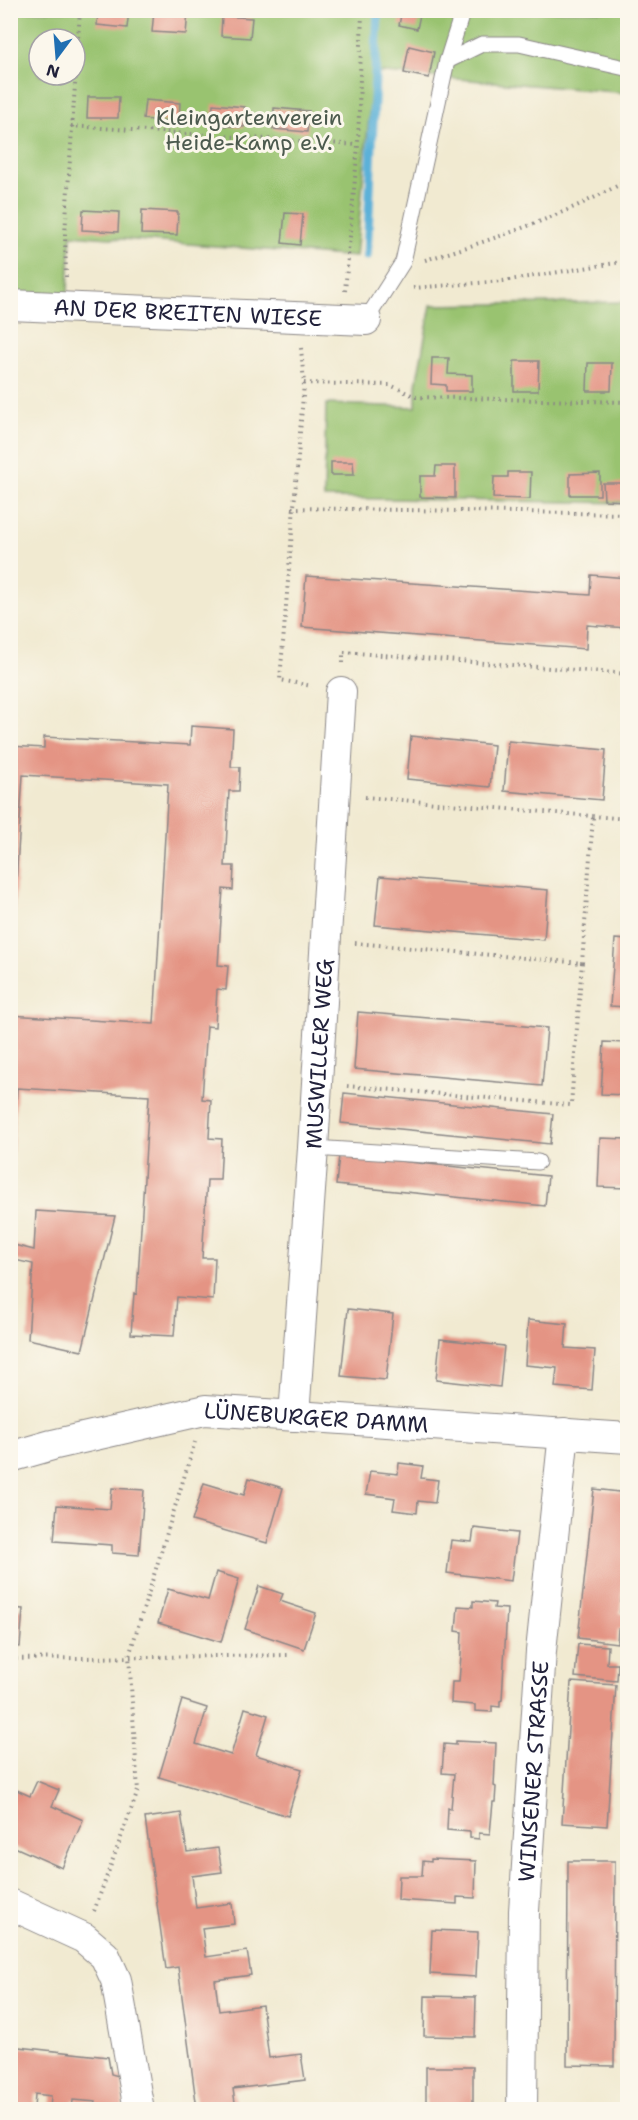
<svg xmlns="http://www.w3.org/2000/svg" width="638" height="2120" font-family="'Shantell Sans',sans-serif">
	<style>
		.green { fill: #99c370; stroke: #5e7256; stroke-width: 1.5; fill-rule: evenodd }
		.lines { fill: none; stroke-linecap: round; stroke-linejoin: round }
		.stream { stroke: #5cb1d8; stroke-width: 9 }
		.building { fill: #e49484 }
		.service-casing { stroke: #8a8686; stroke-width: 17 }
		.minor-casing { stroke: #8a8686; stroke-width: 32 }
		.path { stroke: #8a8686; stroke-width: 4; stroke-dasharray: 1.5 4.5; stroke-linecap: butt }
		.service { stroke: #fff; stroke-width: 15 }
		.minor { stroke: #fff; stroke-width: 30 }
		.labels { text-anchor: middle; stroke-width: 6; stroke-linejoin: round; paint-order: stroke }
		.park-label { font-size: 22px; fill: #4c5a4e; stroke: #fbf7ec }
		.street-label { font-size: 22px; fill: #22223b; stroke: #fbf7ec }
	</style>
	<rect width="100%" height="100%" fill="#fbf7ec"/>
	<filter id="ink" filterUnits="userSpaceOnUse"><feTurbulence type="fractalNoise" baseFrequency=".0167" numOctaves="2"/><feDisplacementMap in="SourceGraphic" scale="12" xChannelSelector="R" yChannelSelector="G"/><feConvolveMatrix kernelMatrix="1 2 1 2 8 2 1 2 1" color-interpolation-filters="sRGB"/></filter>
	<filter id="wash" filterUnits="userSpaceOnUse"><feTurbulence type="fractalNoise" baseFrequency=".008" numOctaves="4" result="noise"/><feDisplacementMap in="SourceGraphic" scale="24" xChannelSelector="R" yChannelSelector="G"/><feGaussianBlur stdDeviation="1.35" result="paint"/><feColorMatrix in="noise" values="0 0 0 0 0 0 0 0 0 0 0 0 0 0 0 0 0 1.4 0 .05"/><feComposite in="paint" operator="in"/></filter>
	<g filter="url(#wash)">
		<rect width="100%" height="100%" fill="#f1ead1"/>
		<!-- green -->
		<g class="green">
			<path d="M11,11h616v82l-254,-21 -17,185 -285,-22 -4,73 -56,-3zM39,39h36v36h-36z"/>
			<path d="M627,302v201l-303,-5 2,-94 90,3v-22l15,-80z"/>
		</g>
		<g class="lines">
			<!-- stream -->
			<path class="stream" d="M367,256l11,-246"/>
		</g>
		<g id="blocks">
			<!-- building -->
			<g class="building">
				<path d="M98,10h31l-2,18 -30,-3z"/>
				<path d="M154,10l34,2 -2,22 -34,-2z"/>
				<path d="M402,10h19l-4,19 -18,-4z"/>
				<path d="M222,16l30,2 -2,20 -29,-2z"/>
				<path d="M409,46l25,6 -5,26 -25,-5z"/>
				<path d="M88,97h31l-1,21h-31z"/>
				<path d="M145,100l35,3 -1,20 -36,-4z"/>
				<path d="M213,104l32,3 -1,20 -32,-2z"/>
				<path d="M274,108l35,3 -2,21 -34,-3z"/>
				<path d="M83,210l36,2 -1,20 -36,-2z"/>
				<path d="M142,210l36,2 -1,23 -36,-1z"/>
				<path d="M285,213l18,1 -3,31 -18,-2z"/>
				<path d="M432,358h17l-1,16 24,1v16h-26v-6l-15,-1z"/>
				<path d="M514,361h25l-1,30h-24z"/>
				<path d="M588,363h24l-1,28h-24z"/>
				<path d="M331,462h22l1,13h-23z"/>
				<path d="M436,466h19v32l-35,-1v-21h15z"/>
				<path d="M508,472h23l-1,27 -37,-1 1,-21h14z"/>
				<path d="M600,473v22h-30v-21z"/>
				<path d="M603,483h23v18l-22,-1z"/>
				<path d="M591,575l36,3v50l-40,-3 -1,24 -284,-22 4,-51 284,19z"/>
				<path d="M191,726l42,3 -2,38h9l-1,24h-10l-4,75h9l-1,24 -10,-1 -5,76 10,1 -2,24 -9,-1 -2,38 -8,-1 -5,73 9,1 -2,38 13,1 -2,41h-13l-5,78h13l-2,42 -36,-3 -3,39 -43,-2 3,-41 3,1 12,-198 -132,-8 -5,73h-2v-146l144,9 14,-240 -145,-9 -11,169 -2,-1v-197l34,2v-11l146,8z"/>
				<path d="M411,736l83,9 -4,42 -83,-8z"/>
				<path d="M508,741l98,9 -4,50 -98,-9z"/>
				<path d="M380,876l168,14 -4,50 -169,-15z"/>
				<path d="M615,939l12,1v67l-17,-1z"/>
				<path d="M358,1012l189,16 -5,58 -188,-17z"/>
				<path d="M604,1042l23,1v52l-26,-1z"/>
				<path d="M344,1093l209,21 -3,30 -209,-21z"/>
				<path d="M600,1138l27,1v49l-29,-1z"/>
				<path d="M339,1155l209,21 -3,30 -209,-21z"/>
				<path d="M36,1211l79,5 -33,135 -54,-12 5,-75 -23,-5v-15l24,6z"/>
				<path d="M348,1309l45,5 -7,66 -45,-4z"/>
				<path d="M528,1320l39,4 -2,24 30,2 -3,40 -37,-3 2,-19 -32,-3z"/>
				<path d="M440,1339l64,7 -4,41 -64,-7z"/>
				<path d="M399,1463l24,3 -2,12 17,2 -3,23 -17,-2 -1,12 -24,-3 2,-12 -29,-4 4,-23 28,3z"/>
				<path d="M249,1478l34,10 -16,55 -75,-22 12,-38 40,12z"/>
				<path d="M112,1488l32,2 -5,65 -27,-2v-8l-58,-4 3,-36 53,4z"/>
				<path d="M594,1489l33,4 -1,69h1v14l-3,-1 -4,38 7,1v16l-9,-1 -1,14 -39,-5z"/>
				<path d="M474,1528l43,5 -6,48 -64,-8 4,-33 21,2z"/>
				<path d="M216,1572l23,7 -18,63 -63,-19 10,-34 40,11z"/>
				<path d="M259,1586l24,8 -3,7 36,12 -12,36 -59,-20z"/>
				<path d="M473,1601l22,2 -1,5 13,1 -5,91 -2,1v6l-8,-1v6l-17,-1v-6l-24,-2 1,-21h7l2,-27 1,-23 -6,-1 2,-25 15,1z"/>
				<path d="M10,1608l13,1 -3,38 -10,-1z"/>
				<path d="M578,1644l30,2 -1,18h11l-1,17 -42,-4z"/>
				<path d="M571,1682l45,3 -9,141 -45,-3z"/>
				<path d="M182,1700l25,8 -11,36 35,11 14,-47 23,7 -12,40 46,14 -14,47 -129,-39z"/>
				<path d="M456,1741l40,2 -2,43 2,1 -1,15h-2l-3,32 -11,-1v6l-9,-1v-6l-23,-2 1,-22 3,1 3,-35 -12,-1 2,-29 12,1z"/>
				<path d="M37,1781l22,9 -7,16 31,14 -21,48 -52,-23v-58l20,9z"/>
				<path d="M181,1813l6,39 31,-4 4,24 -30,4 4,32 36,-5 2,21 -32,4 4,29 41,-6 4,24 -36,5 4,31 43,-6 7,53 32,-4 4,26 -72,9 3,20h-39l-19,-142 -12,2 -21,-151z"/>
				<path d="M431,1859l45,2 -1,37 -18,-1v7l-59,-4 1,-24h23l1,-15 8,1z"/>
				<path d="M568,1861h47l-1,205 -47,-1z"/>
				<path d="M432,1930l46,2 -2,45 -46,-3z"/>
				<path d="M425,1996l51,1 -1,40 -51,-1z"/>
				<path d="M10,2046l98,11 3,17 11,3 1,32h-28l1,-7 -23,-2 -1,9h-22l1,-13 -16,-2 -1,15h-24z"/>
				<path d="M426,2067h47v40l-47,1z"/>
			</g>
		</g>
	</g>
	<g filter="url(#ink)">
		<use href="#blocks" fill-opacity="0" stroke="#8a8686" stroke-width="1.5"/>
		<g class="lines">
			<defs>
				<g id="service">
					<path d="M447,61l35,-17h37l106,24 3,-1"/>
					<path d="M366,320l37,-58 44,-201 16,-51"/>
					<path d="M313,1148l225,14"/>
				</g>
				<g id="minor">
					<path id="s1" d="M10,305l356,15"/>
					<path id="s2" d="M294,1416l19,-268 28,-456"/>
					<path id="s3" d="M10,1457l42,-12 153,-35 423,28"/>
					<path d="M10,1904l74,34 21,18 11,24 23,130"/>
					<path id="s4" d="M522,2110l2,-199 17,-260 23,-218"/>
				</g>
			</defs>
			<!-- service casing -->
			<use href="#service" class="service-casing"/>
			<!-- minor casing -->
			<use href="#minor" class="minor-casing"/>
			<!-- path -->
			<g class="path">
				<path d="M71,126l287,19"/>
				<path d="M425,260c70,-21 139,-44 203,-80"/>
				<path d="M66,277l-1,-43 15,-224"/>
				<path d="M413,288l90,-7 125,-20"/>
				<path d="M345,291l13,-146 4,-135"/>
				<path d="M301,348l3,35 -24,297 32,6"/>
				<path d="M304,383l86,2 26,12 212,5"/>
				<path d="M292,508l336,6"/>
				<path d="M343,663v-11l285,22"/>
				<path d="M365,797l263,22"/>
				<path d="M355,943l227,20 11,-146"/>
				<path d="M347,1086l224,19 11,-142"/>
				<path d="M10,1659l280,-4"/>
				<path d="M94,1911l44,-120 -9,-135 66,-214"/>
			</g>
			<!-- service -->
			<use href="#service" class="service"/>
			<!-- minor -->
			<use href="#minor" class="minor"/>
		</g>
	</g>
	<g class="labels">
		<!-- park labels -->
		<g class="park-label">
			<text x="249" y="125">Kleingartenverein<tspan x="249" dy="25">Heide-Kamp e.V.</tspan></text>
		</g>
		<!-- street labels -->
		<g class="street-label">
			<text dy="8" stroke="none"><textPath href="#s1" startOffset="178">AN DER BREITEN WIESE</textPath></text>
			<text dy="8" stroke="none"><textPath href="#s2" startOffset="363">MUSWILLER WEG</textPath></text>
			<text dy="8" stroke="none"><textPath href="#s3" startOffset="312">LÜNEBURGER DAMM</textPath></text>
			<text dy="8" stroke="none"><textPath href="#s4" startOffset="339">WINSENER STRASSE</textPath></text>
		</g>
	</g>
	<!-- margin -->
	<rect width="638" height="2120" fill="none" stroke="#fbf7ec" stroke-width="36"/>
	<!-- north arrow -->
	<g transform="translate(57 57) rotate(196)"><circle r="28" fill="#fbf7ec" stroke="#a4a2a5" stroke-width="1.5"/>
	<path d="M0-4.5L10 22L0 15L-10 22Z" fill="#1f6fb2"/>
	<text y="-9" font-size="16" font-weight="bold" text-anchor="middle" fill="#22223b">N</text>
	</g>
</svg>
